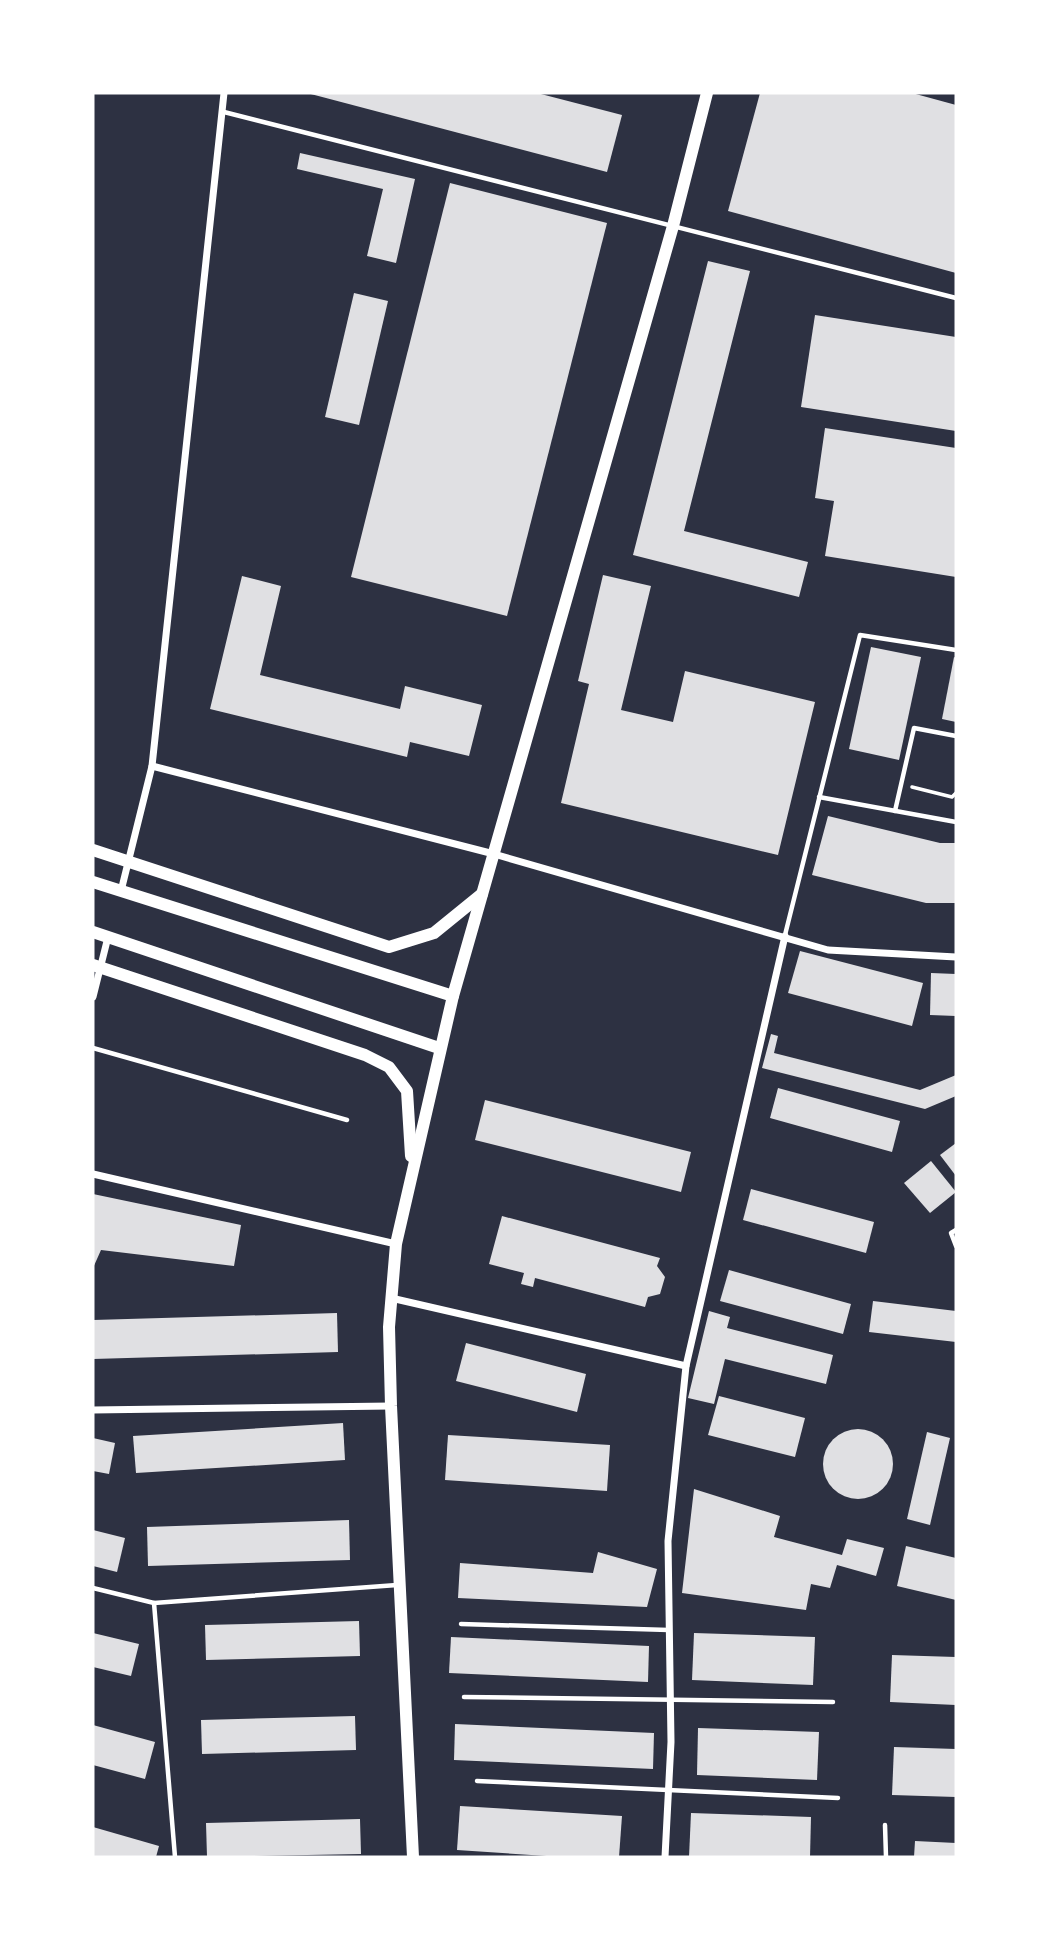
<svg xmlns="http://www.w3.org/2000/svg" width="1049" height="1950" font-family="Signika,sans-serif">
	<style>
		.building { fill: #e0e0e3 }
		.lines { fill: none; stroke-linecap: round; stroke-linejoin: round }
		.path { stroke: #fff; stroke-width: 3.5 }
		.service { stroke: #fff; stroke-width: 4.5 }
		.minor { stroke: #fff; stroke-width: 7 }
		.tertiary { stroke: #fff; stroke-width: 12 }
	</style>
	<rect width="100%" height="100%" fill="#2d3142"/>
	<!-- building -->
	<g class="building">
		<path d="M307,93h230l85,22 -15,57z"/>
		<path d="M760,93h152l44,12v168l-228,-62z"/>
		<path d="M300,153l115,26 -19,84 -29,-7 16,-67 -86,-20z"/>
		<path d="M450,183l157,40 -100,393 -156,-39z"/>
		<path d="M708,261l42,10 -66,260 124,31 -9,35 -166,-42z"/>
		<path d="M354,293l34,8 -29,124 -34,-8z"/>
		<path d="M815,315l141,22v94l-155,-24z"/>
		<path d="M825,428l131,20v129l-131,-21 9,-55 -19,-3z"/>
		<path d="M603,575l48,11 -30,124 52,12 12,-51 130,31 -37,153 -217,-52 28,-119 -11,-3z"/>
		<path d="M242,576l39,10 -21,89 140,34 5,-23 77,19 -13,51 -59,-14 -3,15 -197,-48z"/>
		<path d="M871,647l50,10 -22,103 -50,-11z"/>
		<path d="M954,657l2,1v64l-14,-3z"/>
		<path d="M828,816l112,27h16v60h-30l-114,-28z"/>
		<path d="M800,951l123,32 -11,43 -124,-33z"/>
		<path d="M931,973l25,1v42l-26,-1z"/>
		<path d="M771,1034l7,2 -4,17 146,37 36,-15v21l-31,13 -163,-41z"/>
		<path d="M778,1088l122,33 -8,31 -122,-34z"/>
		<path d="M485,1100l206,52 -10,40 -206,-52z"/>
		<path d="M956,1143v33l-16,-21z"/>
		<path d="M931,1161l25,31 -26,21 -26,-30z"/>
		<path d="M751,1189l123,33 -8,31 -123,-33z"/>
		<path d="M93,1194l148,31 -7,41 -133,-16 -8,18z"/>
		<path d="M502,1216l158,42 -3,8 8,11 -5,17 -12,3 -3,10 -110,-29 -2,9 -12,-3 3,-11 -35,-9z"/>
		<path d="M729,1270l122,34 -8,30 -123,-33z"/>
		<path d="M873,1301l83,10v31l-87,-10z"/>
		<path d="M709,1311l21,6 -3,11 106,27 -7,29 -101,-25 -11,45 -26,-6z"/>
		<path d="M337,1313l1,39 -245,7v-39z"/>
		<path d="M466,1343l120,31 -9,38 -121,-31z"/>
		<path d="M719,1396l86,22 -10,39 -87,-22z"/>
		<path d="M343,1423l2,37 -209,13 -3,-37z"/>
		<circle cx="858" cy="1464" r="35"/>
		<path d="M927,1432l23,6 -20,87 -23,-6z"/>
		<path d="M448,1435l162,10 -3,46 -162,-11z"/>
		<path d="M93,1438l22,5 -6,31 -16,-3z"/>
		<path d="M694,1489l86,27 -6,21 68,18 5,-16 37,9 -8,28 -39,-11 -7,23 -19,-4 -5,26 -124,-17z"/>
		<path d="M349,1520l1,40 -202,6 -1,-39z"/>
		<path d="M93,1530l32,8 -8,34 -24,-6z"/>
		<path d="M906,1546l50,12v42l-59,-14z"/>
		<path d="M598,1552l59,17 -10,38 -189,-9 2,-35 133,10z"/>
		<path d="M359,1621l1,35 -154,4 -1,-35z"/>
		<path d="M93,1633l46,11 -8,32 -38,-9z"/>
		<path d="M694,1633l121,4 -2,48 -121,-5z"/>
		<path d="M451,1637l198,9 -1,36 -199,-9z"/>
		<path d="M892,1655l64,2v48l-66,-3z"/>
		<path d="M355,1716l1,34 -154,4 -1,-34z"/>
		<path d="M455,1724l199,9 -1,36 -199,-9z"/>
		<path d="M93,1725l62,17 -10,37 -52,-14z"/>
		<path d="M698,1728l121,4 -2,48 -120,-5z"/>
		<path d="M894,1747l62,2v48l-64,-2z"/>
		<path d="M460,1806l162,10 -3,41h-57l-105,-7z"/>
		<path d="M691,1813l120,4 -1,40h-121z"/>
		<path d="M360,1819l1,35 -154,3 -1,-34z"/>
		<path d="M93,1827l66,19 -3,11h-63z"/>
		<path d="M915,1841l41,2v14h-42z"/>
	</g>
	<g class="lines">
		<!-- path -->
		<path class="path" d="M912,787l40,10 4,-4"/>
		<!-- service -->
		<g class="service">
			<path d="M224,112l732,186"/>
			<path d="M819,797l137,25"/>
			<path d="M895,811l19,-83 42,8"/>
			<path d="M785,935l75,-300 96,15"/>
			<path d="M93,1048l254,72"/>
			<path d="M956,1230l-5,3 5,13"/>
			<path d="M93,1588l61,15 21,254"/>
			<path d="M154,1603l243,-18"/>
			<path d="M461,1624l208,6"/>
			<path d="M464,1697l369,5"/>
			<path d="M477,1781l361,17"/>
			<path d="M885,1825l1,32"/>
		</g>
		<!-- minor -->
		<g class="minor">
			<path d="M152,766l342,88 334,96 128,7"/>
			<path d="M121,891l31,-125 72,-673"/>
			<path d="M93,997l15,-60"/>
			<path d="M93,1174l303,70"/>
			<path d="M391,1298l295,68"/>
			<path d="M93,1410l298,-4"/>
			<path d="M665,1857l6,-115 -3,-201 18,-175 99,-430"/>
		</g>
		<!-- tertiary -->
		<g class="tertiary">
			<path d="M93,850l296,97 45,-14 48,-39"/>
			<path d="M93,882l360,114"/>
			<path d="M93,932l346,116"/>
			<path d="M93,965l272,90 24,12 18,24 4,65"/>
			<path d="M413,1857l-22,-451 -2,-79 7,-83 57,-248 220,-770 34,-133"/>
		</g>
	</g>
	<!-- border -->
	<rect width="1049" height="1950" fill="none" stroke="#ffffff" stroke-width="189"/>
</svg>
